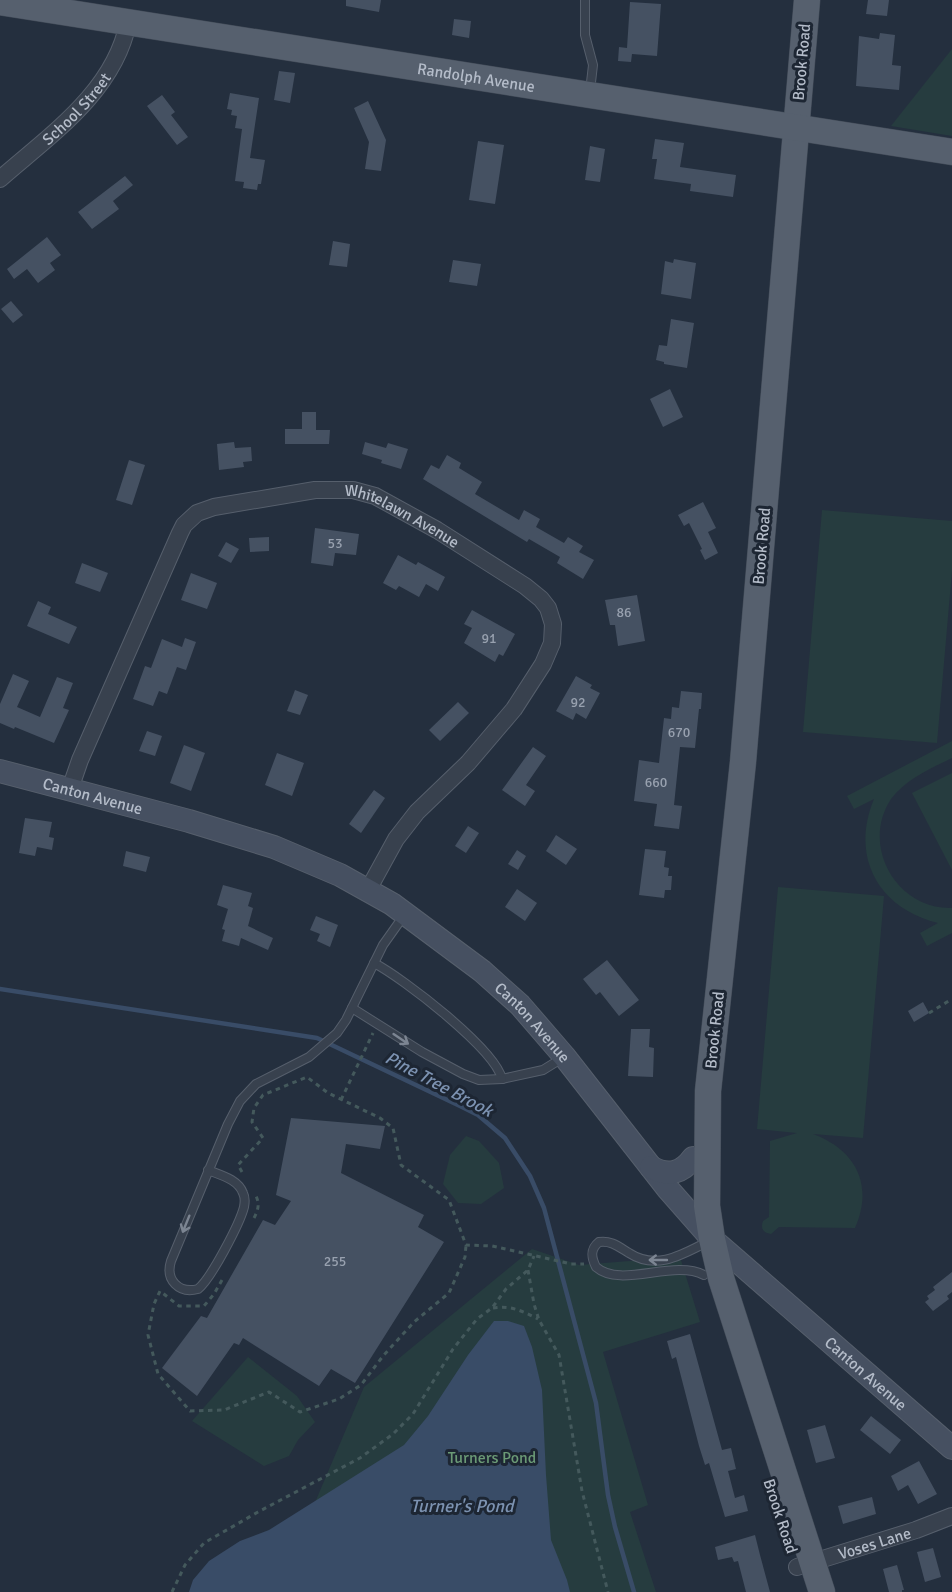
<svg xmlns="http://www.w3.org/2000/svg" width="952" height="1592" font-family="Signika,sans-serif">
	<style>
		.green { fill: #263c3f }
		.water { fill: #394c67 }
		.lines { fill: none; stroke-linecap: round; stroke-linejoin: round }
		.stream { stroke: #394c67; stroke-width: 4.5 }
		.building { fill: #455162 }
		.lane-casing { stroke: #565f6c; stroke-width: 10 }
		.street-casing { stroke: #565f6c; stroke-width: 18 }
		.secondary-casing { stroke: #565f6c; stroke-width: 24 }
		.primary-casing { stroke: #414a57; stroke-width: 27 }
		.path { stroke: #44595c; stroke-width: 3; stroke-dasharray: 4.5 4.5; stroke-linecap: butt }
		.lane { stroke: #38414e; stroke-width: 8 }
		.street { stroke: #38414e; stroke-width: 16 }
		.secondary { stroke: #465061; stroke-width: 22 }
		.primary { stroke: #56606e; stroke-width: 26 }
		.oneway { stroke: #7c8592 }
		.labels { text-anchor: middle; stroke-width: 6; stroke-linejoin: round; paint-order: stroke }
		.number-label { font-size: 14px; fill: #98a1af }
		.street-label { font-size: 16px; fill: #b4bcc9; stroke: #1d2633 }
		.park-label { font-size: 16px; fill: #6b9a76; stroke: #1d2633 }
		.water-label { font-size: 18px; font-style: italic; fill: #7c92b1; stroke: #1d2633 }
	</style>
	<rect width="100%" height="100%" fill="#242f3e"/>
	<!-- green -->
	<g class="green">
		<path d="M952,49v87l-61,-10z"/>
		<path d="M822,510l130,11v50l-15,172 -134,-11z"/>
		<path d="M952,741v17c-22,11 -46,21 -61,41 -31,47 6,111 61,109v25l-25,13 -7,-13 18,-10c-60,-15 -88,-66 -64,-124l-20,10 -7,-13z"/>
		<path d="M952,773v97l-40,-77z"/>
		<path d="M778,887l106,9 -21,242 -50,-4c43,16 61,51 42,94l-76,-1 -8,7c-7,-1 -11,-5 -8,-13l6,-4 1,-76 27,-8 -40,-4z"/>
		<path d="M466,1136l13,5 20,22 5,25 -23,16 -23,-1 -15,-19 7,-29z"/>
		<path d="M532,1249l47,16 101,-8 20,65 -97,30 45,153 -18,7 26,80h-379l87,-205z"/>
		<path d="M248,1357l49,39 18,26 -17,18 -9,16 -25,10 -72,-45z"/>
	</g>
	<!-- water -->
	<path class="water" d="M494,1321h14l16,5 8,21 10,43 4,85 5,65 16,40 3,12h-381l4,-12 16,-19 31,-20 29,-11 135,-85 24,-29 40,-61z"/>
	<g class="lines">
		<!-- stream -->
		<path class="stream" d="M0,989l317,49 143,68 18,9 27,23 25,38 14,32 52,195 12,92 7,32 19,65"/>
	</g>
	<!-- building -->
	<g class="building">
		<path d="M346,0h35l-2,12 -33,-6z"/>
		<path d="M868,0h21l-2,16 -21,-2z"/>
		<path d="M630,2l31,2 -4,52 -25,-2 -1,8 -13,-1 1,-14 8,1z"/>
		<path d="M454,19l17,2 -2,17 -17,-3z"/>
		<path d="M880,33l15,2 -3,30 9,1 -2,24 -43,-4 3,-50 20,3z"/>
		<path d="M279,71l16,2 -5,30 -16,-3z"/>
		<path d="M230,93l29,5 -9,60 15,2 -4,24h-3l-1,6 -14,-2 1,-6 -9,-1 7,-52 -7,-1 2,-12 -6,-1 1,-5 -5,-1z"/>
		<path d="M162,95l13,17 -4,3 17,22 -11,8 -30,-39z"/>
		<path d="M368,101l18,39 -5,31 -16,-2 4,-27 -15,-34z"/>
		<path d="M655,139l29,4 -4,24 56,8 -3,22 -43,-6 1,-7 -37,-5 3,-20h-5z"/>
		<path d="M478,141l26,4 -9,59 -26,-4z"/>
		<path d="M590,146l15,3 -5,33 -15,-2z"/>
		<path d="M125,176l8,9 -20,16 6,8 -27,20 -14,-17z"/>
		<path d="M47,237l14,18 -11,8 5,7 -17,13 -11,-14 -13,10 -7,-10z"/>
		<path d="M333,241l17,3 -3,23 -18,-2z"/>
		<path d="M674,259l22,4 -5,36 -30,-5 4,-33 8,2z"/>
		<path d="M453,260l28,4 -4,22 -28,-4z"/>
		<path d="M11,301l12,14 -10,8 -12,-14z"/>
		<path d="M671,319l23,4 -7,45 -23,-4v-2l-8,-2 3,-15 8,1z"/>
		<path d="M670,389l13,28 -20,10 -13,-28z"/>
		<path d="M302,412h14v18h14l-1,14h-44v-15h17z"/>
		<path d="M234,442l1,6 16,-1 1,14 -9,1 1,5 -25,3 -2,-26z"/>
		<path d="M365,442l21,6 2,-5 20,6 -7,20 -20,-6 1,-3 -20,-6z"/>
		<path d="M447,455l14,8 -2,5 23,14 -7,12 44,26 5,-10 16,9 -4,8 28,16 4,-6 15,9 -4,6 15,8 -11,19 -26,-16 3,-6 -31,-18 -2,3 -104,-63 8,-14 8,4z"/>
		<path d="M129,460l16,5 -13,40 -16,-5z"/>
		<path d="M703,502l13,26 -8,4 10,21 -13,7 -5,-10 2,-1 -13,-26 -5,3 -6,-11z"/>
		<path d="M315,528l44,6 -3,21 -21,-2 -2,13 -22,-3z"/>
		<path d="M269,537v14l-19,1 -1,-14z"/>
		<path d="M226,542l13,7 -8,14 -13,-7z"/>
		<path d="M398,555l18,10 2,-3 27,15 -7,14 -12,-7 -7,13 -20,-11 -3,4 -13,-7z"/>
		<path d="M82,563l26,10 -8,19 -25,-9z"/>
		<path d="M191,573l26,10 -10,26 -26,-9z"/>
		<path d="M637,595l8,46 -27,5 -3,-21h-5l-5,-25z"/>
		<path d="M38,601l13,6 -3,7 29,13 -8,17 -42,-18z"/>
		<path d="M472,610l43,24 -12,22 -4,-2 -4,8 -31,-19 8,-15 -8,-4z"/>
		<path d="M185,638l11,4 -10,28 -9,-3 -10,27 -8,-3 -6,15 -20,-7 12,-33 6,2 11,-29 20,8z"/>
		<path d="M13,674l16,7 -12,26 23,10 17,-40 16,6 -10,25 6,2 -15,33 -39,-16 -1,2 -14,-6v-19z"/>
		<path d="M576,676l16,9 -2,3 10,5 -14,26 -10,-6 -3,7 -17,-9z"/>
		<path d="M295,690l13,5 -8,20 -13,-4z"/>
		<path d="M681,691l21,2 -1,16h-2l-4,39 -15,-1 -6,58 8,1 -3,23 -25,-3 3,-22 -23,-3 5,-41 20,3 5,-45 7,1 1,-12 7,1z"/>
		<path d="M458,702l11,11 -29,28 -11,-11z"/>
		<path d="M147,731l15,5 -7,20 -16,-5z"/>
		<path d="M184,745l21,8 -14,38 -21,-8z"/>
		<path d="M533,747l13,9 -20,29 9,6 -10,15 -23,-16z"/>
		<path d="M277,753l27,10 -12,33 -27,-11z"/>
		<path d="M374,790l11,8 -24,35 -12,-9z"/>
		<path d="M25,818l27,4 -3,15 5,1 -2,12 -15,-3 -2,9 -16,-3z"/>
		<path d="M468,826l11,7 -13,20 -11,-7z"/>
		<path d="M556,835l21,14 -11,16 -20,-14z"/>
		<path d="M645,849l21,2 -2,16 5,1 -1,8h4l-1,14h-6l-1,8 -25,-3z"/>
		<path d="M517,850l9,6 -8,14 -10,-6z"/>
		<path d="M126,851l24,6 -4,15 -23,-6z"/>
		<path d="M223,885l29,8 -4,13 5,2 -5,18 25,12 -5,12 -27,-12 -2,8 -17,-5 3,-11 -3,-1 6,-20 -11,-4z"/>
		<path d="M517,889l20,14 -12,18 -20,-14z"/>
		<path d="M316,916l22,9 -8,22 -13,-6 3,-7 -10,-4z"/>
		<path d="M607,960l32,40 -20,16 -19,-24 -4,3 -13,-16z"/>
		<path d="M923,1002l6,11 -15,9 -6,-11z"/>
		<path d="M631,1029h19l-1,18 5,1 -1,29 -25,-1z"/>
		<path d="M291,1118l94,8 -5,23 -34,-5 -5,29 83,42 -6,12 26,15 -89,141 -24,-14 -12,17 -76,-48 -4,7 -5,-2 -37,53 -35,-28 39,-52 6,2 56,-98 12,5 16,-24 -15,-6z"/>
		<path d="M952,1272v20l-5,4 2,3 -16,12 -8,-9 4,-3 -2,-3 8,-6 -2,-3z"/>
		<path d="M690,1334l32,116 9,-2 5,21 -8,2 7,27 9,-3 4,16 -23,6 -16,-54 -4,2 -6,-19 -23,-89 -4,2 -5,-18z"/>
		<path d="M871,1416l30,24 -11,14 -30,-24z"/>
		<path d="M825,1425l10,33 -19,5 -9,-33z"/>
		<path d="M919,1461l18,33 -19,10 -10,-19 -10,6 -7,-15z"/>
		<path d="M872,1497l4,17 -33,10 -5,-18z"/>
		<path d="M755,1535l5,20 10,37h-24l-8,-31 -4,1 -2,-5 -14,3 -3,-13z"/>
		<path d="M933,1548l8,29 -16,5 -8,-30z"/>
		<path d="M897,1565l7,25h-2v2h-13l-6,-23z"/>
	</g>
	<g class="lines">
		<defs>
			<g id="lane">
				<path d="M585,0v35l8,30 -3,26"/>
				<path d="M374,963c29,15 121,86 128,116l41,-9 21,-13"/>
				<path d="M352,1008l70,44 41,22 16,6 23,-1"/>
				<path d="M208,1170c12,5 30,9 35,23 2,4 2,9 1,14 -4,16 -33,72 -46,82 -19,5 -33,-9 -27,-28l57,-137 12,-23 16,-17 53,-27 28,-24 9,-13 37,-75 22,-31"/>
				<path d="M704,1275c-31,-16 -83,14 -108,-8 -5,-10 -6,-18 3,-25 12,-2 20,5 30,11 28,18 54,1 80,-12"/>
			</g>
			<g id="street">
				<path id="s1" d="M0,179c50,-44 114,-87 128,-156"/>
				<path id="s2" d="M70,789l10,-29 100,-227 4,-8 13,-12 17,-6 101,-17h38l22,6 62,34 88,56 16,13 7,9 5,16 -1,19 -9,21 -29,45 -46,54 -51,49 -21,27 -28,51"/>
				<path id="s3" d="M797,1567l119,-37 36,-14"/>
			</g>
			<g id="secondary">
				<path id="s4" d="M0,771l189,50 85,26 66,28 52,29 90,67 38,34 44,51 104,133 44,50 240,209"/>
				<path d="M651,1167c17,10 31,6 42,-9"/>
			</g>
			<g id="primary">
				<path d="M807,0l-64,762 -35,329 -1,115 5,33 9,39 101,314"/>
				<path id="s5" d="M0,2l952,150"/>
			</g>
		</defs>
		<!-- lane casing -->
		<use href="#lane" class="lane-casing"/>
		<!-- street casing -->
		<use href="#street" class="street-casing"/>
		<!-- secondary casing -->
		<use href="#secondary" class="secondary-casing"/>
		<!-- primary casing -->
		<use href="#primary" class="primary-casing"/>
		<!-- path -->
		<g class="path">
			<path d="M929,1013l23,-14"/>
			<path d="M341,1100l32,-67"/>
			<path d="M242,1172l-4,-7 25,-27 -11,-16 2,-14 9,-13 44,-18 21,16 52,25 13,10 8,37 48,35 17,45 26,1 79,18h13"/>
			<path d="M254,1218c4,-8 6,-14 2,-22"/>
			<path d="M528,1270l6,34 5,16 20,35 23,136 26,101"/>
			<path d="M222,1280l-8,14 -10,12h-25l-19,-15 -6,13 -6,31 10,39 32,37 34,-1 45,-18 31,20 39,-13 22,-14 22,-29 31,-34 35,-29 16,-36 1,-12"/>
			<path d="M493,1308c18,-3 29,3 45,11"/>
			<path d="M172,1592l13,-27 19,-22 54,-31 102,-54 33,-24 20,-20 40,-65 24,-30 15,-11 14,-19 22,-19 6,-14"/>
		</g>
		<!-- lane -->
		<use href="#lane" class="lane"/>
		<!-- street -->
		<use href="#street" class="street"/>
		<!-- secondary -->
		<use href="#secondary" class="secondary"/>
		<!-- primary -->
		<use href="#primary" class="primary"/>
	</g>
	<!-- one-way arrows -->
	<defs><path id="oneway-shaft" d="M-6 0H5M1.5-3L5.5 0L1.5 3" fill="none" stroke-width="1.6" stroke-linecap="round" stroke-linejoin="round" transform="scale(1.5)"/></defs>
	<g class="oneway">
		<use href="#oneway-shaft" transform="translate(401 1039) rotate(34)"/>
		<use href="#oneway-shaft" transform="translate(186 1224) rotate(112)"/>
		<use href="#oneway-shaft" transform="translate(658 1260) rotate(180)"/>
	</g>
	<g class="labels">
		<!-- number labels -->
		<g class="number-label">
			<text x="335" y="548">53</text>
			<text x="624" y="617">86</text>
			<text x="489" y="643">91</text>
			<text x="578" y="707">92</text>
			<text x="679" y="737">670</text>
			<text x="656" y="787">660</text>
			<text x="335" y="1266">255</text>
		</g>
		<!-- street labels -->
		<g class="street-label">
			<text transform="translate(801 62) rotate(-85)" y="6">Brook Road</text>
			<text dy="6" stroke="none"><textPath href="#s5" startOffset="482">Randolph Avenue</textPath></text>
			<text dy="6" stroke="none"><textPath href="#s1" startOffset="104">School Street</textPath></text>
			<text dy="6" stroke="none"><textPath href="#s2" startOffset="519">Whitelawn Avenue</textPath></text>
			<text transform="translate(761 546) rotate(-85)" y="6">Brook Road</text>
			<text dy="6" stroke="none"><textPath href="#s4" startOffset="96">Canton Avenue</textPath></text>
			<text dy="6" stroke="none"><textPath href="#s4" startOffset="600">Canton Avenue</textPath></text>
			<text transform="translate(714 1030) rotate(-84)" y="6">Brook Road</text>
			<text dy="6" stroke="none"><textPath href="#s4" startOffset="1086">Canton Avenue</textPath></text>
			<text transform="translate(781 1516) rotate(72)" y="6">Brook Road</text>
			<text dy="6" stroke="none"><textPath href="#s3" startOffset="81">Voses Lane</textPath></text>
		</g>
		<!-- park labels -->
		<g class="park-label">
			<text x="492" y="1463">Turners Pond</text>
		</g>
		<!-- water labels -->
		<g class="water-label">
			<text transform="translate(439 1084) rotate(28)" y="6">Pine Tree Brook</text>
			<text x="462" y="1512">Turner's Pond</text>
		</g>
	</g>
</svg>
